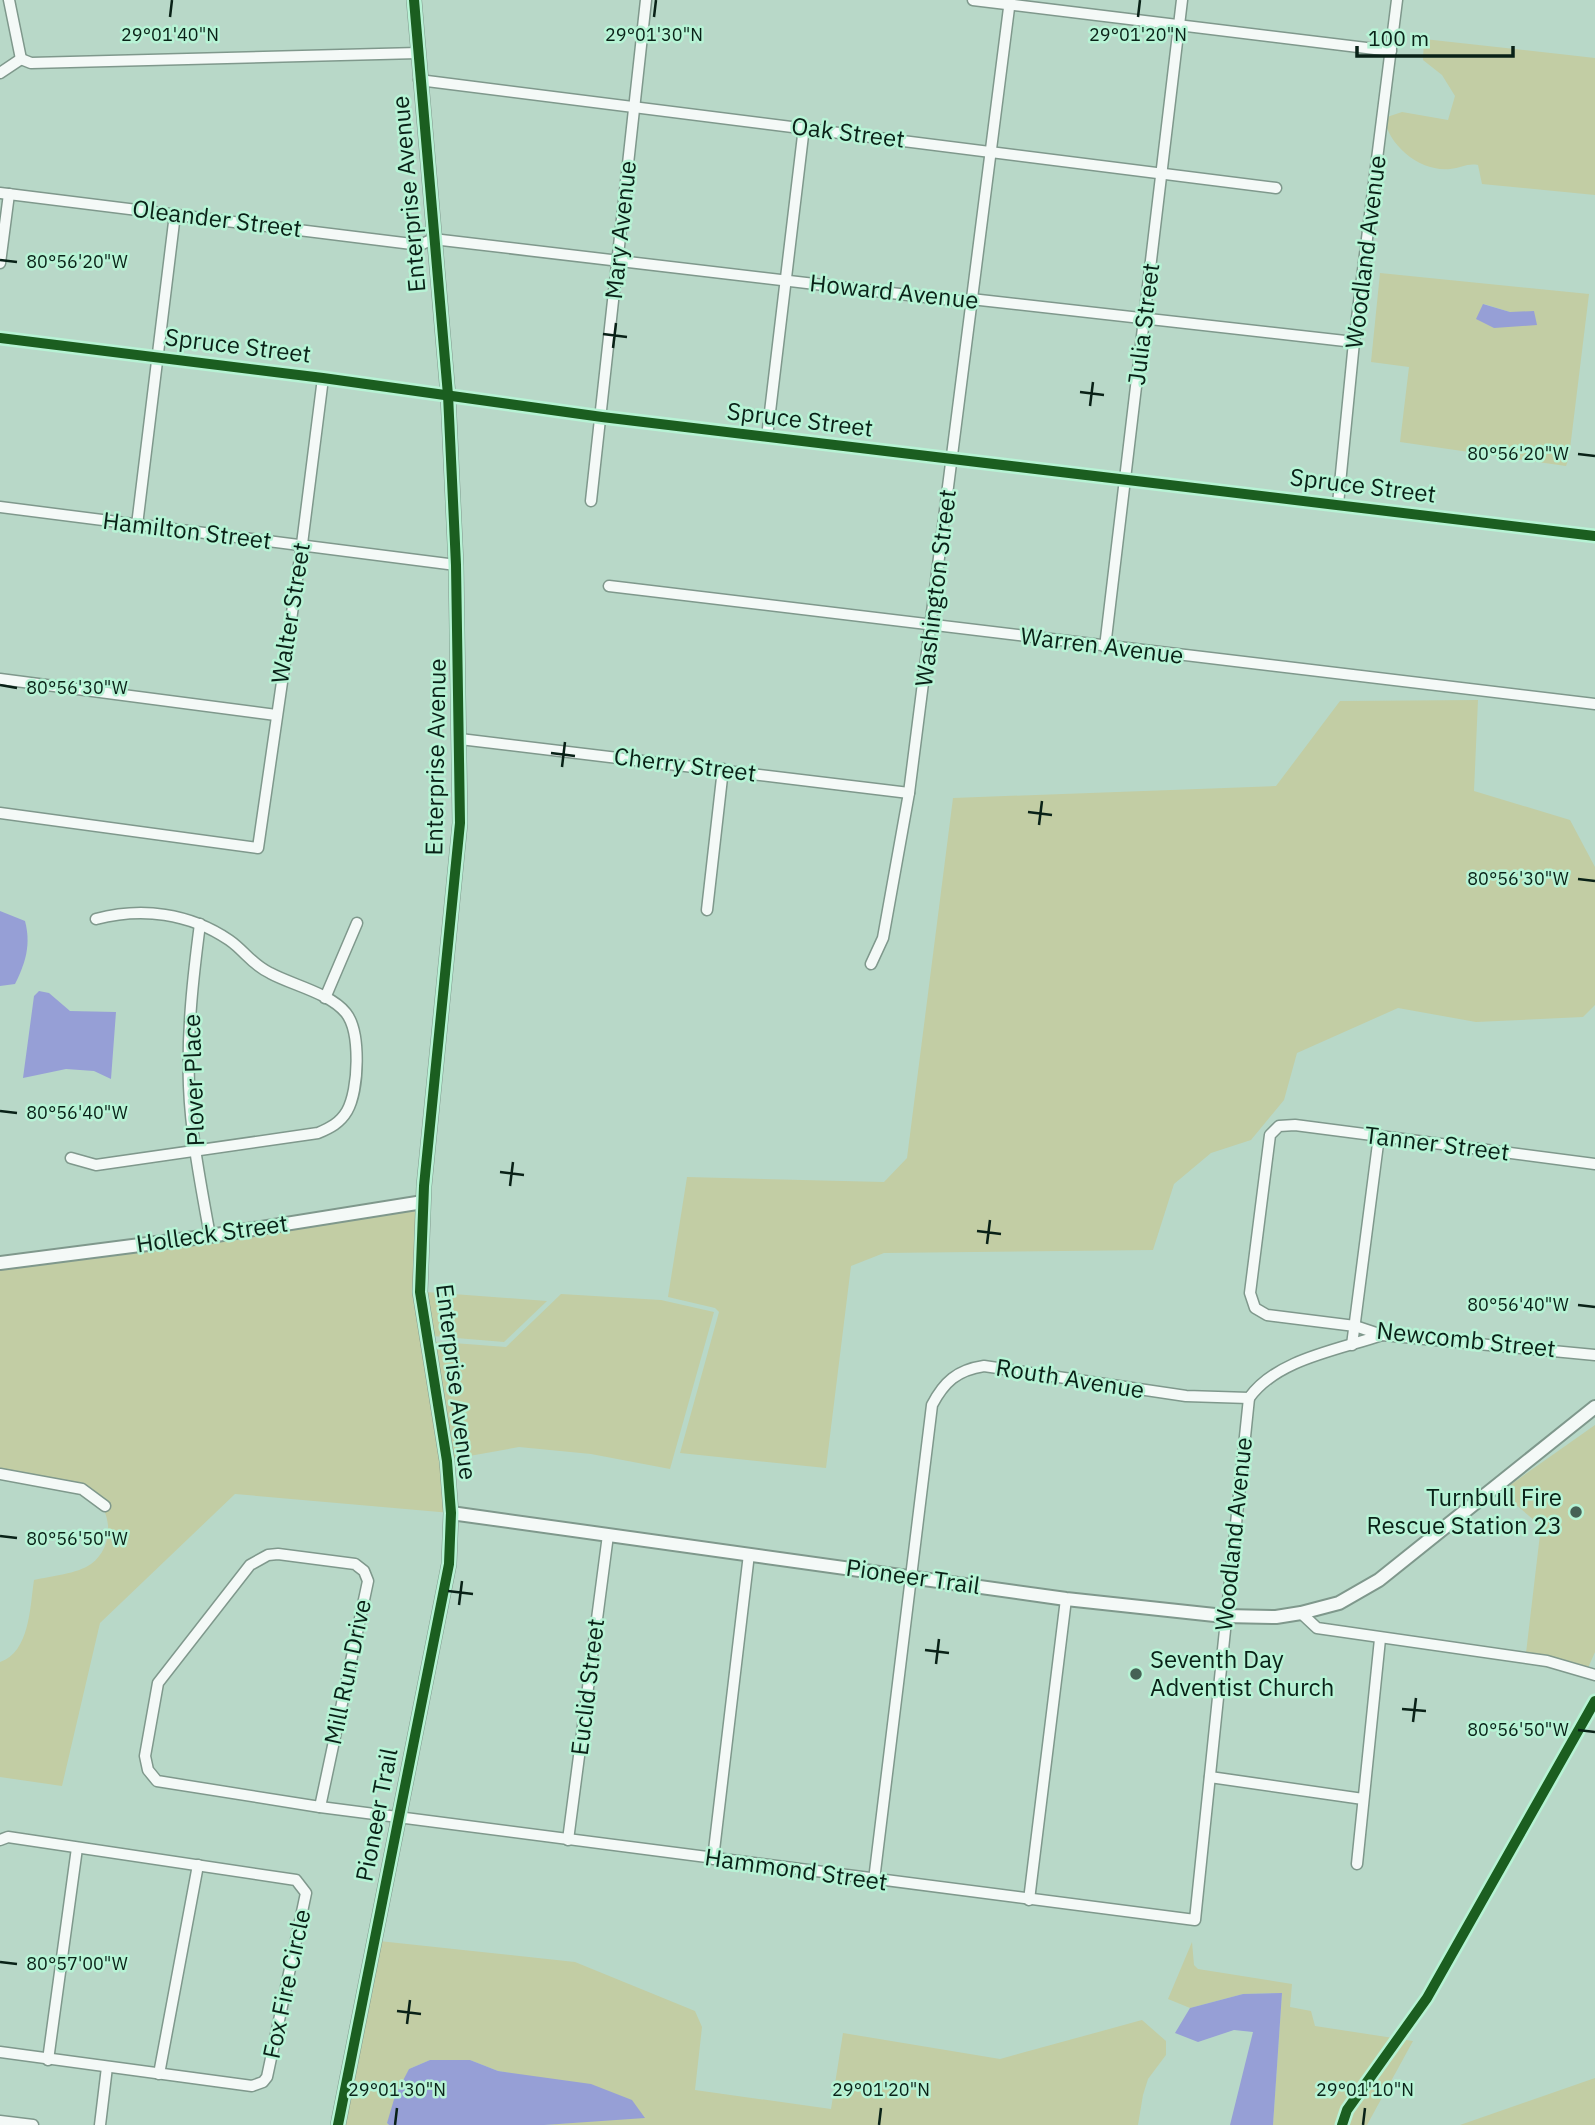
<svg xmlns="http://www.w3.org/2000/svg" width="1595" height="2125" font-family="'IBM Plex Sans',sans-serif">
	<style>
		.green { fill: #c2cda4; fill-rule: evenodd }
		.water { fill: #969fd6 }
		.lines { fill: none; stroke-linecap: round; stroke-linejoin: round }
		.minor-casing { stroke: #7f988c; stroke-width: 13 }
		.tertiary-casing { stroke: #7f988c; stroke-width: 16 }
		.minor { stroke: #f4f9f7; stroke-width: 10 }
		.tertiary { stroke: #f4f9f7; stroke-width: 12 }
		.cycleway-casing { stroke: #b7f3d5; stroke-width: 15 }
		.cycleway { stroke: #1b5e20; stroke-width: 10 }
		.ticks { fill: none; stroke: #092117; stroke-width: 2.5 }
		.poi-dot { fill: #466155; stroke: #b7f3d5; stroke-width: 2.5 }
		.labels { text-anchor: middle; stroke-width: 5; stroke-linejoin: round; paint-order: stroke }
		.street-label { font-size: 24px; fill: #092117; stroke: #b7f3d5 }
		.poi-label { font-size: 24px; fill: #092117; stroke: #b7f3d5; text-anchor: end }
		.ticks-label { font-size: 18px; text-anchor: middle; fill: #092117; stroke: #b7f3d5; stroke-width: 5; stroke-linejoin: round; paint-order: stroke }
	</style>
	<rect width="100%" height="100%" fill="#b8d8c8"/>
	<!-- green -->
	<g class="green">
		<path d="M1424,39l171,19v137l-113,-11 -4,-19c-11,-2 -17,3 -28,4 -30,3 -61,-23 -66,-51l18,-6 46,8 7,-24 -13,-21 -19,-15z"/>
		<path d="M1380,273l209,21 -20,163 -3,9 -166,-24 9,-75 -38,-5zM1484,304l26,8 -33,7z"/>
		<path d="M1478,700l-4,91 96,29 25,47v138l-12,12 -107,5 -78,-14 -101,45 -13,47 -33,40 -40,13 -37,31 -21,66 -269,3 -33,13 -25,202 -146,-15 39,-141 -4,-4 -47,-11 19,-120 197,5 23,-24 46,-360 323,-12 64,-85z"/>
		<path d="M423,1202l4,139 79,6 55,-53 100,6 53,12 -44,157 -79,-15 -72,-7 -72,13 4,53 -216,-19 -135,129 -38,163 -62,-9v-115c30,-10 30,-56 34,-82 17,-4 43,-6 57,-16 27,-20 21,-64 -10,-76 -24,-9 -55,-10 -81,-14v-211z"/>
		<path d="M426,1292l121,9 -43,41 -72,-6z"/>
		<path d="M1595,1425v227l-7,16 -62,-15 15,-127 -32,-27 1,-14z"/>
		<path d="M379,1941l196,21 120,49 7,16 -7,63 136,19 12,-76 157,26 142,-39 24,21v14l-18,24 -5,16 -5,30h-594l101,-8 -113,-40 -34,-6 -28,-11h-40l-21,9 -22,54 2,2h-45z"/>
		<path d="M1192,1942l2,23 4,4 94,15 -2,23 21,4 4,15 98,15 -46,84h-94l9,-132 -39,1 -53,14 -22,-9z"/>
		<path d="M1595,2078v47h-135z"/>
	</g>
	<!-- water -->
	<g class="water">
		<path d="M1483,304l27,8 24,-1 3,14 -43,3 -18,-9z"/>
		<path d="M0,911l25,10c6,23 1,41 -10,63l-15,2z"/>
		<path d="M39,991l10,2 21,18 46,1 -5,67 -17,-8 -28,-2 -43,9 11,-82z"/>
		<path d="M1282,1993l-9,132h-43l23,-93 -19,-2 -36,12 -23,-9 15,-25 53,-14z"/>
		<path d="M430,2060h40l28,11 93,13 41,16 13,18 -101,7h-155l-2,-2 8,-27 14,-27z"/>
	</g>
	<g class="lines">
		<defs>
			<g id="minor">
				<path d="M9,0l12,59"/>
				<path d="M973,0l418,51"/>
				<path d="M21,59l10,4 387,-10"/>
				<path d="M0,73l21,-14"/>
				<path d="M419,80l857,108"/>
				<path d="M0,193l420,52 13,-6 526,62 12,-2 383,43"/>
				<path d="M0,263l9,-69"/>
				<path d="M0,338l323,40 279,39 993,119"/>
				<path d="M767,437l37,-310"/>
				<path d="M591,501l55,-501"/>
				<path d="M1338,504l16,-162 43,-342"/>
				<path d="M0,507l456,58"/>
				<path d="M137,525l38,-311"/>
				<path d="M609,586l986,118"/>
				<path d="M1105,647l77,-647"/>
				<path d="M0,679l276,36"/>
				<path d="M460,739l449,54"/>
				<path d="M0,813l258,35 44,-304 21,-166"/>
				<path d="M707,910l16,-141"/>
				<path d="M200,924c-7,53 -13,107 -11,162 2,50 12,100 21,150"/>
				<path d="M871,964l12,-26 26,-145 101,-793"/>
				<path d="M325,998l32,-75"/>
				<path d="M71,1158l25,7 222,-32c12,-5 22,-10 29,-22 12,-21 14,-79 -1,-98 -16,-20 -54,-28 -76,-40 -19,-9 -25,-22 -41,-33 -40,-27 -87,-33 -133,-21"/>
				<path d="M1595,1164l-300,-39 -16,1 -9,9 -20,158 5,15 12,7 88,11 27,9 213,20"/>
				<path d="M1352,1345l27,-209"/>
				<path d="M0,1474l82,15 23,17"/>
				<path d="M278,1554l77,10 9,7 4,10 -48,226 -163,-26 -9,-11 -3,-14 13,-73 92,-118 18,-10z"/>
				<path d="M1301,1613l16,15 230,33 48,14"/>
				<path d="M1210,1777l153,22"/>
				<path d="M320,1807l875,113 54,-522"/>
				<path d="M0,1840l8,-3 288,43 10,13 -39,184 -4,5 -11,4 -252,-34"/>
				<path d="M568,1840l40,-305"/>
				<path d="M713,1859l36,-305"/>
				<path d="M1357,1864l23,-225"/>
				<path d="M874,1880l58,-475c12,-23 25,-35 52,-39l202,30 63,2c28,-39 89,-48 133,-63"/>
				<path d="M1029,1900l37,-301"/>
				<path d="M48,2060l29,-212"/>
				<path d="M159,2074l39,-209"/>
				<path d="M0,2121l33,4"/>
				<path d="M100,2125l7,-58"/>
			</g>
			<g id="tertiary">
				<path d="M0,1263l210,-27 213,-34"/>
				<path d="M451,1513l615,86 158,17 52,1 25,-4 38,-10 40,-23 216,-173"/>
				<path d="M338,2125l111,-561 2,-51 -4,-52 -27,-169 4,-106 36,-363 -4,-258 -8,-170 -34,-395"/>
			</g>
		</defs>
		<!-- minor casing -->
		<use href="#minor" class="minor-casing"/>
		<!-- tertiary casing -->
		<use href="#tertiary" class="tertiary-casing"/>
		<!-- minor -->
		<use href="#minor" class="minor"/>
		<!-- tertiary -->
		<use href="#tertiary" class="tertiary"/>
		<defs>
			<g id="cycleway">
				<path d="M0,338l323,40 279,39 993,119"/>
				<path d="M338,2125l111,-561 2,-51 -4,-52 -27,-169 4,-106 36,-363 -4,-258 -8,-170 -34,-395"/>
				<path d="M1342,2125l5,-15 80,-112 168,-297"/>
			</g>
		</defs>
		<!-- cycleway casing -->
		<use href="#cycleway" class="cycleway-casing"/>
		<!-- cycleway -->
		<use href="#cycleway" class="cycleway"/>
	</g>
	<!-- ticks -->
	<path class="ticks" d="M170,17l2,-17M654,17l2,-17M1138,17l2,-17M0,260l17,2M603,334l24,3M613,348l3,-25M1080,392l24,3M1090,406l3,-24M1578,454l17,2M0,685l17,3M551,753l24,3M562,767l3,-25M1028,812l24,3M1039,825l3,-24M1578,879l17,2M0,1111l17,2M500,1172l24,3M510,1186l3,-24M977,1231l24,3M987,1244l3,-24M1578,1305l17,2M0,1536l17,2M448,1591l25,3M459,1605l3,-24M925,1650l24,3M936,1664l3,-25M1402,1709l24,2M1413,1722l3,-24M1578,1730l17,2M0,1962l17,2M397,2011l24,3M407,2024l3,-24M395,2125l2,-17M879,2125l2,-17M1363,2125l2,-17"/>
	<!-- markers -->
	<g class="poi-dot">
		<circle cx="1576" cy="1512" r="7"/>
		<circle cx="1136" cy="1674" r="7"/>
	</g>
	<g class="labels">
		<!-- street labels -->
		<g class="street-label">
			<text transform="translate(848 133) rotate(7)" y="8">Oak Street</text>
			<text transform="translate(409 194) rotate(-95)" y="8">Enterprise Avenue</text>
			<text transform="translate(217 219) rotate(7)" y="8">Oleander Street</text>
			<text transform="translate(621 230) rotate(-84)" y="8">Mary Avenue</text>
			<text transform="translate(1366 252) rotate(-83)" y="8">Woodland Avenue</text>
			<text transform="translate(894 292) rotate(6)" y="8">Howard Avenue</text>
			<text transform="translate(1144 324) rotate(-83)" y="8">Julia Street</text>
			<text transform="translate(238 346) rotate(7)" y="8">Spruce Street</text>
			<text transform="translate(800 420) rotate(7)" y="8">Spruce Street</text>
			<text transform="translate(1363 486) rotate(7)" y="8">Spruce Street</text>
			<text transform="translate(187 531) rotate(7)" y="8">Hamilton Street</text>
			<text transform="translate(936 588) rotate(-83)" y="8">Washington Street</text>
			<text transform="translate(291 613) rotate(-81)" y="8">Walter Street</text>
			<text transform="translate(1102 646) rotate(7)" y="8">Warren Avenue</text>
			<text transform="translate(436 757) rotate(-89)" y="8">Enterprise Avenue</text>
			<text transform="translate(685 765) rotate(7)" y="8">Cherry Street</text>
			<text transform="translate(194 1080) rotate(-92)" y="8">Plover Place</text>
			<text transform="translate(1437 1144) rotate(7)" y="8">Tanner Street</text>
			<text transform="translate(212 1234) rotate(-8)" y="8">Holleck Street</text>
			<text transform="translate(1466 1340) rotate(6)" y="8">Newcomb Street</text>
			<text transform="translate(1070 1379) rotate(9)" y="8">Routh Avenue</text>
			<text transform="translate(456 1382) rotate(83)" y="8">Enterprise Avenue</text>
			<text transform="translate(1234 1534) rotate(-84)" y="8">Woodland Avenue</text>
			<text transform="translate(913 1577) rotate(8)" y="8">Pioneer Trail</text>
			<text transform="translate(348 1672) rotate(-78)" y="8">Mill Run Drive</text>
			<text transform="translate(588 1687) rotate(-83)" y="8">Euclid Street</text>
			<text transform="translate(377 1815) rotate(-79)" y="8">Pioneer Trail</text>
			<text transform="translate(796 1870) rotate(8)" y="8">Hammond Street</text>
			<text transform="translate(287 1984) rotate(-78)" y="8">Fox Fire Circle</text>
		</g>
		<!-- poi labels -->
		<g class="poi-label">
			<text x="1562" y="1506">Turnbull Fire<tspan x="1562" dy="28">Rescue Station 23</tspan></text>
			<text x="1150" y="1668" text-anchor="start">Seventh Day<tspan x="1150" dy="28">Adventist Church</tspan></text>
		</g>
	</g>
	<g class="ticks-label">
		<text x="170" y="41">29°01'40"N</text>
		<text x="654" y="41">29°01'30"N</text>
		<text x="1138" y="41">29°01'20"N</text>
		<text x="77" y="268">80°56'20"W</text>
		<text x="1518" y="460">80°56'20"W</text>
		<text x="77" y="694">80°56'30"W</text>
		<text x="1518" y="885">80°56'30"W</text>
		<text x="77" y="1119">80°56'40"W</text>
		<text x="1518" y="1311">80°56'40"W</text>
		<text x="77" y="1545">80°56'50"W</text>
		<text x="1518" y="1736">80°56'50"W</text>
		<text x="77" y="1970">80°57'00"W</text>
		<text x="397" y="2096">29°01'30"N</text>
		<text x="881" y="2096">29°01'20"N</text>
		<text x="1365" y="2096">29°01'10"N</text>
	</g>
	<!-- scale -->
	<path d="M1357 46v10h156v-10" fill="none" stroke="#092117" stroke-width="3.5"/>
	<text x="1368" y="46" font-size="21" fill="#092117" stroke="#b7f3d5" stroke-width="5" paint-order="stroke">100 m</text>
</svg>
